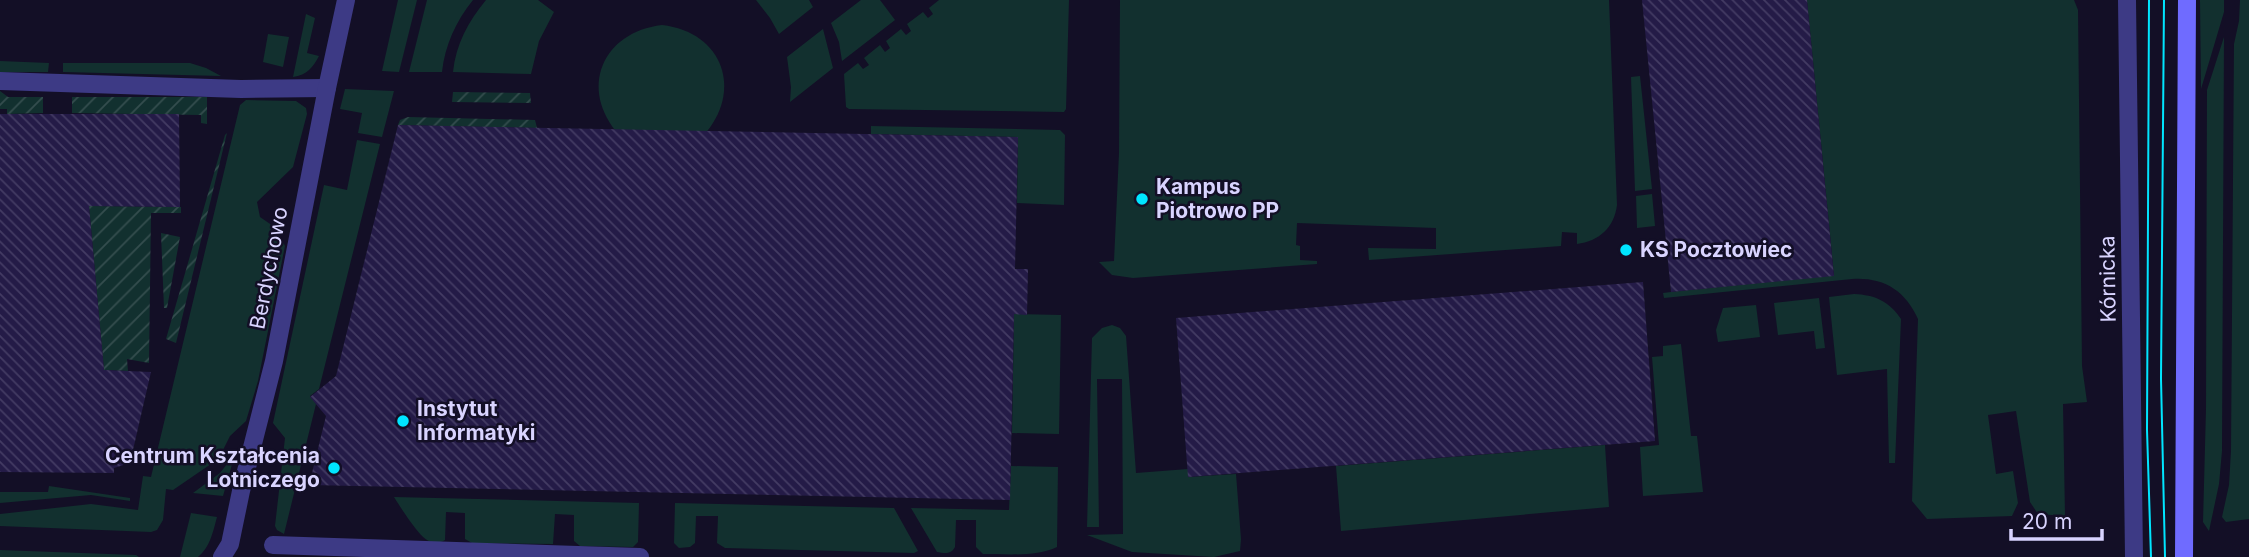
<svg xmlns="http://www.w3.org/2000/svg" width="2249" height="557" font-family="Inter,sans-serif">
	<style>
		.grass { fill: #12302f }
		.garden { fill: url(#garden-furrows) }
		.building { fill: url(#building-back-hatch) }
		.lines { fill: none; stroke-linecap: round; stroke-linejoin: round }
		.street { stroke: #3d3a85; stroke-width: 18 }
		.secondary { stroke: #6f6bff; stroke-width: 18 }
		.tram { stroke: #00e5ff; stroke-width: 2 }
		.poi-dot { fill: #00e5ff; stroke: #130f26; stroke-width: 2.5 }
		.labels { text-anchor: middle; stroke-width: 5; stroke-linejoin: round; paint-order: stroke }
		.poi-label { font-size: 21px; font-weight: bold; fill: #d9d4ff; stroke: #130f26; text-anchor: start }
		.street-label { font-size: 21px; fill: #d9d4ff; stroke: #130f26 }
	</style>
	<defs>
		<pattern id="garden-furrows" width="10" height="10" patternUnits="userSpaceOnUse" patternTransform="scale(1.75)"><rect width="10" height="10" fill="#12302f"/><path d="M-1 1l2-2M0 10L10 0M9 11l2-2" fill="none" stroke="#344d4e"/></pattern>
		<pattern id="building-back-hatch" width="6" height="6" patternUnits="userSpaceOnUse" patternTransform="scale(1.75)"><rect width="6" height="6" fill="#241b47"/><path d="M-1 5l2 2M0 0l6 6M5-1l2 2" fill="none" stroke="#433b63"/></pattern>
	</defs>
	<rect width="100%" height="100%" fill="#130f26"/>
	<!-- grass -->
	<g class="grass">
		<path d="M398,0h19l-18,72 -17,-1z"/>
		<path d="M427,0h46c-17,21 -28,45 -31,72h-33z"/>
		<path d="M486,0h52l16,12 -15,29 -8,33 -78,-2c3,-28 15,-50 33,-72z"/>
		<path d="M756,0h53l4,7 -34,27 -9,-16z"/>
		<path d="M861,0h19l15,20 -53,41 -3,-19 -8,-19z"/>
		<path d="M939,0h130l-3,109 -2,3 -215,-3 -3,-2 -2,-33 14,-11 5,6 6,-4 -5,-7 16,-13 5,7 5,-4 -4,-7 15,-12 5,6 5,-4 -4,-7 16,-12 5,6 5,-4 -4,-6z"/>
		<path d="M1120,0h489l8,205c-3,23 -18,36 -40,39v-11l-15,-1 -1,14 -192,14 -1,-12 68,1v-21l-139,-5 -1,22 4,1v14l17,1v3l-184,14 -21,-3 -13,-13 15,-1 5,-108z"/>
		<path d="M1807,0h267l4,10 4,356 5,36 -24,2 2,112 -27,-2 -8,-12 -14,-91 -28,4 8,59 17,-3 5,32 -6,13 -85,3 -15,-18 6,-182c-13,-29 -35,-42 -66,-40l-188,19 -1,-5 8,-1 163,-17z"/>
		<path d="M2200,0h24v12l-23,77z"/>
		<path d="M2240,0h9v519l-23,3 -4,-5 7,-32 2,-34 3,-407 5,-23z"/>
		<path d="M306,14l9,4 -8,35 12,3c-6,11 -12,19 -26,21z"/>
		<path d="M662,25c61,7 82,66 41,111l-84,-1c-41,-46 -17,-103 43,-110z"/>
		<path d="M823,29l10,39 -43,34 1,-15 -4,-30z"/>
		<path d="M268,34l21,3 -6,30 -20,-5z"/>
		<path d="M2224,37l-2,414 -3,33 -10,47 -6,-9 3,-113 1,-319z"/>
		<path d="M0,61l49,2 -1,9h-48z"/>
		<path d="M63,63h127l16,5 15,8 -158,-4z"/>
		<path d="M1640,76l12,113 -17,2 -4,-114z"/>
		<path d="M345,89l49,2 -12,46 -24,-4 4,-20 -22,-4z"/>
		<path d="M246,100l50,1 10,7 1,6 -14,53 -36,35 3,15 16,11 9,18 -27,135 -12,40 -16,15 -9,18 -10,10 -38,26 -7,-1 -3,31 -6,10 -6,2 -151,-6v-12l91,-10 47,6 5,-34 8,1 89,-372z"/>
		<path d="M871,126l189,4 5,5 -1,70 -47,-2 1,-66 -147,-3z"/>
		<path d="M357,140l23,4 -61,245 -9,7 6,8 -32,130 -7,-4 -2,-4 10,-88 -12,-15 51,-238 23,5z"/>
		<path d="M1652,194l3,32 -18,2 -1,-32z"/>
		<path d="M1854,294c21,1 35,7 47,25l-6,144h-6l-2,-94 -50,6 -8,-78z"/>
		<path d="M1819,298l6,50 -9,1 -2,-18 -36,4 -4,-32z"/>
		<path d="M1756,305l4,32 -42,5 -2,-12 7,-22z"/>
		<path d="M1014,314l47,1 -2,119 -47,-1z"/>
		<path d="M1112,325l8,3 6,8 10,137 52,-4 1,8 47,-3 5,65 -1,12 -26,6 -82,-5 -45,-17 36,-1 -1,-155h-25l2,148h-12l5,-189 10,-10z"/>
		<path d="M1681,344l10,92h6l6,56 -60,4 -3,-49 19,-2 -7,-88 11,-1v-10z"/>
		<path d="M1605,445l4,62 -268,24 -5,-65z"/>
		<path d="M235,454l-12,42 -30,-3 27,-20z"/>
		<path d="M1011,466l47,1 -1,80c-21,10 -51,7 -74,7l-7,-7v-27h-20l-1,27c-4,8 -11,6 -18,5l-26,-44 98,2z"/>
		<path d="M49,486l81,12v3l-39,-6 -91,8v-11h48z"/>
		<path d="M394,497l245,6 -1,39 -5,5 -53,-1 -6,-5v-26l-19,-1 -2,30 -81,-1 -7,-4v-26l-19,-1 -1,28c-5,3 -10,4 -16,1 -10,-4 -28,-33 -35,-44z"/>
		<path d="M675,503l219,5 24,43 -4,2 -189,-5 -8,-5 1,-27h-22l-1,27 -5,4 -11,1 -5,-5z"/>
		<path d="M191,513l26,4c-4,15 -7,30 -19,40h-18z"/>
		<path d="M0,550l136,5 3,2h-139z"/>
	</g>
	<!-- garden -->
	<g class="garden">
		<path d="M0,91l8,6h35v16l-36,1v-5h-7z"/>
		<path d="M453,92l77,1 1,10 -79,-1z"/>
		<path d="M72,97h135v27l-6,-1v-8l-129,-2z"/>
		<path d="M408,117l127,3 2,8 -139,-3 2,-5z"/>
		<path d="M227,133l-51,210 -10,-4 59,-204z"/>
		<path d="M89,206l92,1v6h-30l-2,150 -22,-4 1,12 -24,-1z"/>
		<path d="M161,233l19,4 -13,71h-3z"/>
	</g>
	<!-- building -->
	<g class="building">
		<path d="M1642,0h165l27,276 -163,16z"/>
		<path d="M0,114h179l1,93 -91,-1 15,164 47,2 -21,91 -16,5v5l-114,-1z"/>
		<path d="M398,125l620,12 -3,132h13l-1,46 -13,-1 -4,186 -701,-15 17,-69 -16,-19 26,-21z"/>
		<path d="M1643,282l12,159 -467,36 -12,-159z"/>
	</g>
	<g class="lines">
		<!-- street -->
		<g class="street">
			<path d="M2127,0l7,557"/>
			<path d="M0,81l241,8 86,-1"/>
			<path d="M273,545l367,12"/>
			<path d="M222,557l8,-13 11,-53 33,-130 53,-273 19,-88"/>
		</g>
		<!-- secondary -->
		<path class="secondary" d="M2184,557l3,-557"/>
		<!-- tram -->
		<g class="tram">
			<path d="M2149,0l-2,430 4,127"/>
			<path d="M2164,0l-3,379 4,178"/>
		</g>
	</g>
	<!-- markers -->
	<g class="poi-dot">
		<circle cx="1142" cy="199" r="7"/>
		<circle cx="1626" cy="250" r="7"/>
		<circle cx="403" cy="421" r="7"/>
		<circle cx="334" cy="468" r="7"/>
	</g>
	<g class="labels">
		<!-- poi labels -->
		<g class="poi-label">
			<text x="1156" y="194">Kampus<tspan x="1156" dy="24">Piotrowo PP</tspan></text>
			<text x="1640" y="257">KS Pocztowiec</text>
			<text x="417" y="416">Instytut<tspan x="417" dy="24">Informatyki</tspan></text>
			<text x="320" y="463" text-anchor="end">Centrum Kształcenia<tspan x="320" dy="24">Lotniczego</tspan></text>
		</g>
		<!-- street labels -->
		<g class="street-label">
			<text transform="translate(269 268) rotate(-79)" y="7">Berdychowo</text>
			<text transform="translate(2108 279) rotate(-91)" y="7">Kórnicka</text>
		</g>
	</g>
	<!-- scale -->
	<path d="M2011 529v10h91v-10" fill="none" stroke="#d9d4ff" stroke-width="3.5"/>
	<text x="2022" y="529" font-size="21" fill="#d9d4ff" stroke="#130f26" stroke-width="5" paint-order="stroke">20 m</text>
</svg>
